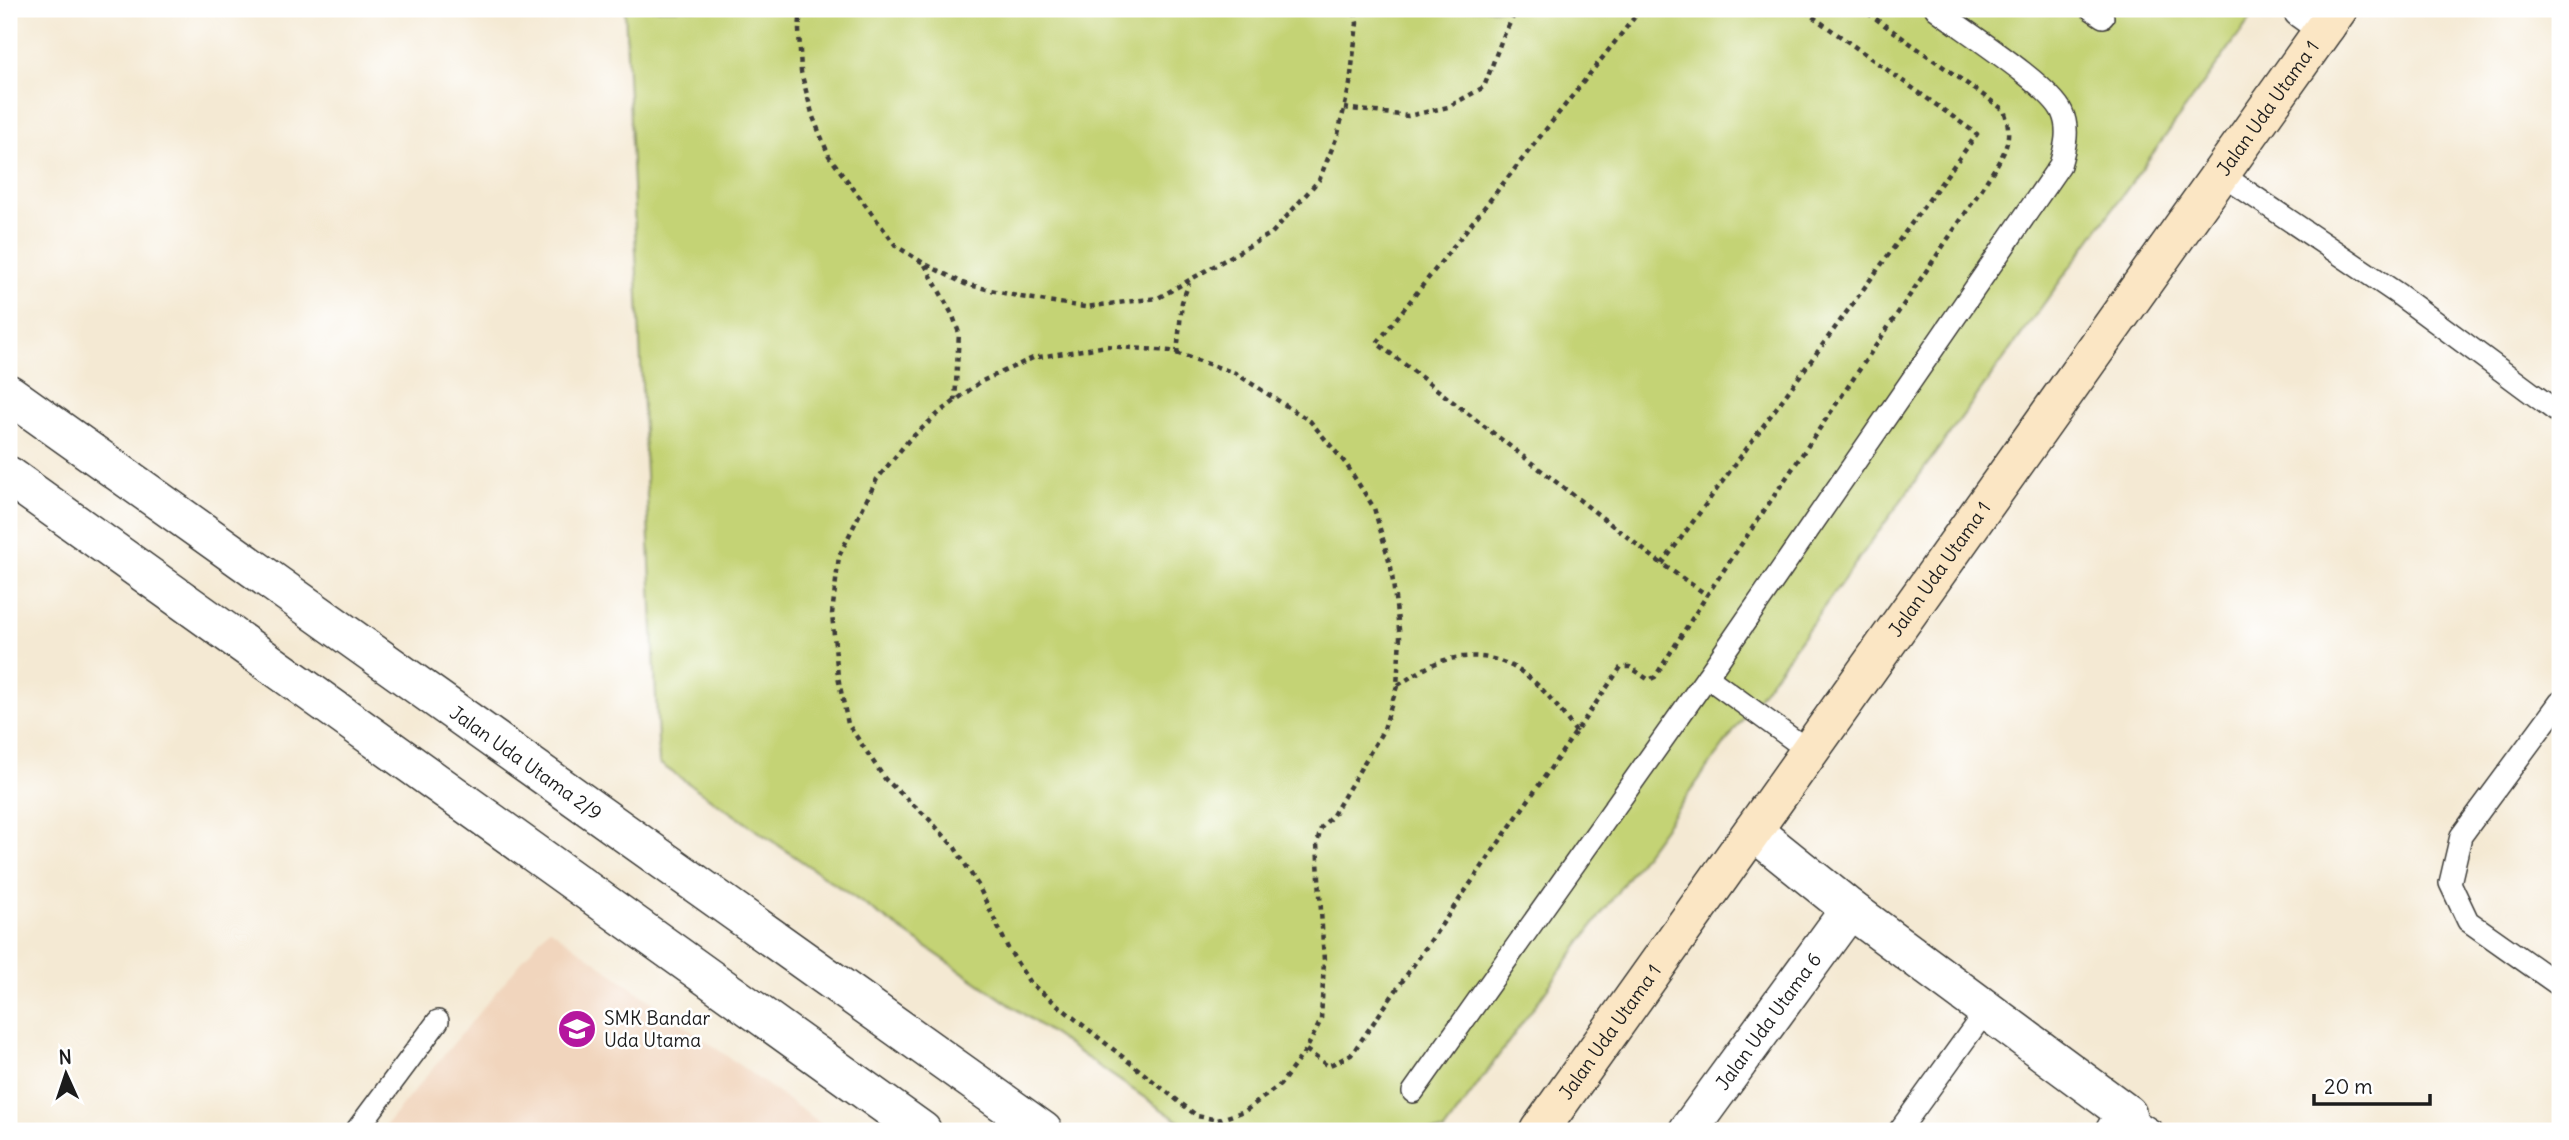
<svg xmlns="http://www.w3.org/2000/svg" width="2569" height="1140" font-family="Delius,sans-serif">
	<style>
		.built { fill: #f1d5bd }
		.green { fill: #c4d375; stroke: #707848; stroke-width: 2 }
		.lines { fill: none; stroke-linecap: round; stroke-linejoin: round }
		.lane-casing { stroke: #3c3b37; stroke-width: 24 }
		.street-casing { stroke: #3c3b37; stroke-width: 41 }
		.secondary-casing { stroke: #3c3b37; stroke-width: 41 }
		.path { stroke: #3c3b37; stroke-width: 4.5; stroke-dasharray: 5 5; stroke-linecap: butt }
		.lane { stroke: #fff; stroke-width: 21 }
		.street { stroke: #fff; stroke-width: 38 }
		.secondary { stroke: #fbe6c4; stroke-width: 38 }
		.labels { text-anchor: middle; stroke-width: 5; stroke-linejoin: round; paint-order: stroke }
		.street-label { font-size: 19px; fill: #1c1c1c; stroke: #fff }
		.poi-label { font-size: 19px; fill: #1c1c1c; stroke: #fff; text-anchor: start }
	</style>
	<rect width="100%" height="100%" fill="#fff"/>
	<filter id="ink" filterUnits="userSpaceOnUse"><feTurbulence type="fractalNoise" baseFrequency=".0143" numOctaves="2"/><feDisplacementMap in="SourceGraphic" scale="14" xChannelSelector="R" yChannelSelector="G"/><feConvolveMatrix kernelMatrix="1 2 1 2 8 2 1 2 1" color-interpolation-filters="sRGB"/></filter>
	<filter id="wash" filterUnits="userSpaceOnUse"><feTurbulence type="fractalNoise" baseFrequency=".00686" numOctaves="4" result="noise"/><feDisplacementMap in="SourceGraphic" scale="28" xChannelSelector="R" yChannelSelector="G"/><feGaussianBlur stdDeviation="1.57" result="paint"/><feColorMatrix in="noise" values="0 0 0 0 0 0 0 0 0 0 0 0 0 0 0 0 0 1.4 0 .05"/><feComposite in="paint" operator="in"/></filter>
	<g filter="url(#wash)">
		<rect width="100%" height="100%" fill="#f4e9d3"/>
		<!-- built -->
		<path class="built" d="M549,928l282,203h-450z"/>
		<!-- green -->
		<path class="green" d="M625,9h1613l13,9 -807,1113h-251l-534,-368z"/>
	</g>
	<g filter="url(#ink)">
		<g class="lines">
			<defs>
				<g id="lane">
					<path d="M2091,9l12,8"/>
					<path d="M2221,174l177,120 162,120"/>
					<path d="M1707,677l102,74"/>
					<path d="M2560,702l-99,134 -11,47 18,38 92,65"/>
					<path d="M1413,1092l294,-415 353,-512c5,-17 10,-36 2,-53 -11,-26 -100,-83 -126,-103"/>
					<path d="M2127,1114l26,17"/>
					<path d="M356,1131l82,-110"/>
					<path d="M1899,1131l88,-122"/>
				</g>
				<g id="street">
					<path d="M2302,9l24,17"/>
					<path id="s1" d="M9,394l1034,737"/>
					<path d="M9,476l913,655"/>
					<path d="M1753,831l97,78 277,205 -12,17"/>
					<path id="s2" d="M1688,1131l162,-222"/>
				</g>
				<g id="secondary">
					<path id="s3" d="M1539,1131l799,-1122"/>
				</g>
			</defs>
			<!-- lane casing -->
			<use href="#lane" class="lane-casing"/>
			<!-- street casing -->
			<use href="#street" class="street-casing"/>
			<!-- secondary casing -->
			<use href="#secondary" class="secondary-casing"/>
			<!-- path -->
			<g class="path">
				<path d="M801,9l-2,21 2,42 12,45 16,39 67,90 29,18 40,20 56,13 64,10 73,-9 114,-65 47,-53 19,-46 12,-50 7,-61 -3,-14"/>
				<path d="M1641,9l-264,334 285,221 45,31"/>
				<path d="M1344,108l64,8 40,-9 36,-20 18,-48 15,-30"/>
				<path d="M925,265l28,51 6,17 -4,68"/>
				<path d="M1107,346l63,5 65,22 75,48 36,43 28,44 17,59 9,70 -3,49 -13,43 -51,86 -12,13 -4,16 7,117 -3,59 -15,30 -26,35 -35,26 -27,9 -21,-4 -167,-133 -22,-35 -30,-63 -23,-37 -27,-30 -43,-39 -37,-55 -10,-47 -6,-63 7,-58 38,-77 31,-38 31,-28 41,-31 53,-24z"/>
				<path d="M1177,354l5,-52 7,-19"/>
				<path d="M1662,564l315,-430 -175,-125"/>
				<path d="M1398,685c14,-8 31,-21 47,-25 64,-16 98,25 131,72"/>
				<path d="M1306,1050l22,16 23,-11 270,-388h9l19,13 6,-3 52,-82 276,-408c17,-29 33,-42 21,-77l-142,-101"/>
			</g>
			<!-- lane -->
			<use href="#lane" class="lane"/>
			<!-- street -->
			<use href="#street" class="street"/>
			<!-- secondary -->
			<use href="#secondary" class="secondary"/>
		</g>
	</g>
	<!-- icons -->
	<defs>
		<symbol id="school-disc" viewBox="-11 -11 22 22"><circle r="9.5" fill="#b5179e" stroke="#fff"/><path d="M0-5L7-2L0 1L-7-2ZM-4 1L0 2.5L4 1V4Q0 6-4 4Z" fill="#fff"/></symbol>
	</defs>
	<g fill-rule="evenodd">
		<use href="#school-disc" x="555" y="1007" width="44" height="44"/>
	</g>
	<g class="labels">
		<!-- street labels -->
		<g class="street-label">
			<text dy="7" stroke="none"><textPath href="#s3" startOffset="1256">Jalan Uda Utama 1</textPath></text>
			<text dy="7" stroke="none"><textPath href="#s3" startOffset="690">Jalan Uda Utama 1</textPath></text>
			<text dy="7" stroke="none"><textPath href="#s1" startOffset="635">Jalan Uda Utama 2/9</textPath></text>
			<text dy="7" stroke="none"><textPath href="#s2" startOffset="136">Jalan Uda Utama 6</textPath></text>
			<text dy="7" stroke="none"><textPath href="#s3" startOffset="122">Jalan Uda Utama 1</textPath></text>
		</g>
		<!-- poi labels -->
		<g class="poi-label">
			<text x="604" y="1025">SMK Bandar<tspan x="604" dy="22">Uda Utama</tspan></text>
		</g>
	</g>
	<!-- margin -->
	<rect width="2569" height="1140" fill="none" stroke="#fff" stroke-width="35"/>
	<!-- north arrow -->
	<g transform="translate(66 1074) rotate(357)" stroke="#ffffff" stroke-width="5" paint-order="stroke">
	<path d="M0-5L12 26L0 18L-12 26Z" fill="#1c1c1c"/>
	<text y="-10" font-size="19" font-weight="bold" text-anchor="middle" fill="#1c1c1c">N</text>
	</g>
	<!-- scale -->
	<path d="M2314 1094v10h116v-10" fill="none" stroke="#1c1c1c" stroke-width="3.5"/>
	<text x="2324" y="1094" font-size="21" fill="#1c1c1c" stroke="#ffffff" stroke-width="5" paint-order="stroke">20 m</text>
</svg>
